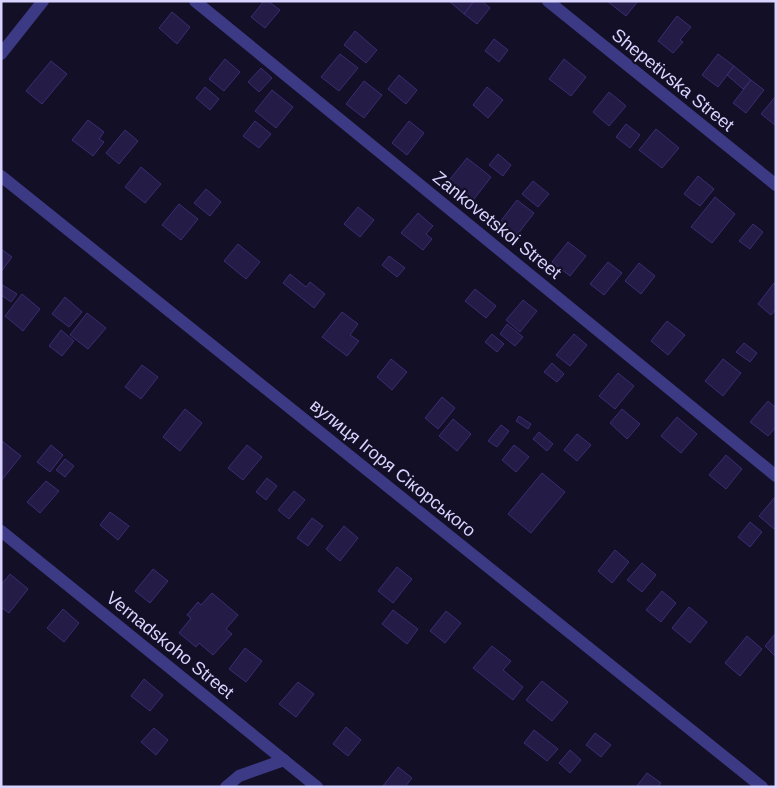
<svg xmlns="http://www.w3.org/2000/svg" width="777" height="788" font-family="Arial,sans-serif">
	<style>
		.building { fill: #241b47; stroke: #3b2d73 }
		.lines { fill: none; stroke-linecap: round; stroke-linejoin: round }
		.minor { stroke: #3d3a85; stroke-width: 12 }
		.labels { text-anchor: middle; stroke-width: 4.5; stroke-linejoin: round; paint-order: stroke }
		.street-label { font-size: 18px; fill: #d9d4ff; stroke: #130f26 }
	</style>
	<rect width="100%" height="100%" fill="#130f26"/>
	<!-- building -->
	<g class="building">
		<path d="M264,1h4l12,9 -15,18 -14,-11z"/>
		<path d="M449,1h25l-10,13z"/>
		<path d="M474,1h8l8,7 -13,16 -13,-10z"/>
		<path d="M607,1h31l-12,15z"/>
		<path d="M172,12l18,15 -13,17 -18,-16z"/>
		<path d="M677,16l14,11 -11,13 3,2 -10,11 -15,-12z"/>
		<path d="M355,31l22,19 -11,13 -22,-18z"/>
		<path d="M494,39l14,11 -9,12 -14,-11z"/>
		<path d="M340,54l18,14 -19,23 -18,-14z"/>
		<path d="M718,54l16,12 -16,21 -16,-12z"/>
		<path d="M225,59l15,13 -16,19 -15,-12z"/>
		<path d="M564,59l22,18 -15,19 -22,-17z"/>
		<path d="M51,61l16,13 -25,30 -16,-13z"/>
		<path d="M734,66l17,14 -8,9 -16,-14z"/>
		<path d="M261,68l11,10 -13,14 -11,-10z"/>
		<path d="M399,75l18,15 -11,14 -18,-15z"/>
		<path d="M751,80l13,10 -18,23 -13,-10z"/>
		<path d="M364,81l18,14 -18,23 -18,-14z"/>
		<path d="M205,87l14,12 -9,11 -14,-12z"/>
		<path d="M487,87l16,13 -15,18 -15,-13z"/>
		<path d="M272,90l21,17 -17,21 -21,-17z"/>
		<path d="M609,92l17,14 -17,20 -16,-14z"/>
		<path d="M776,96v29h-1l-14,-11z"/>
		<path d="M88,120l16,12 -5,7 5,3 -11,14 -21,-16z"/>
		<path d="M255,121l16,13 -12,14 -16,-12z"/>
		<path d="M409,121l15,12 -17,22 -15,-12z"/>
		<path d="M626,124l14,11 -10,13 -14,-11z"/>
		<path d="M656,129l23,19 -17,20 -23,-18z"/>
		<path d="M125,130l13,11 -19,23 -13,-11z"/>
		<path d="M498,154l13,11 -8,11 -14,-11z"/>
		<path d="M467,158l24,19 -20,26 -24,-20z"/>
		<path d="M141,167l20,17 -16,19 -20,-16z"/>
		<path d="M698,176l16,13 -14,17 -16,-12z"/>
		<path d="M533,181l16,13 -11,13 -16,-13z"/>
		<path d="M206,189l15,13 -11,14 -16,-13z"/>
		<path d="M715,197l20,17 -23,29 -21,-16z"/>
		<path d="M517,200l17,13 -17,22 -17,-13z"/>
		<path d="M179,204l19,15 -17,21 -19,-15z"/>
		<path d="M358,207l16,13 -14,17 -16,-13z"/>
		<path d="M418,213l15,13 -7,8 6,5 -9,11 -22,-17z"/>
		<path d="M753,224l10,8 -13,17 -11,-8z"/>
		<path d="M568,242l18,14 -16,20 -18,-14z"/>
		<path d="M238,244l22,18 -14,17 -22,-18z"/>
		<path d="M1,249l11,8 -11,15z"/>
		<path d="M389,256l16,12 -8,9 -15,-12z"/>
		<path d="M608,262l14,11 -18,22 -14,-11z"/>
		<path d="M639,263l16,13 -14,18 -16,-13z"/>
		<path d="M290,274l16,13 4,-5 15,12 -11,14 -31,-25z"/>
		<path d="M774,283l2,1v25l-5,6 -13,-11z"/>
		<path d="M1,284l16,10 -6,8 -10,-7z"/>
		<path d="M475,289l21,17 -10,12 -21,-17z"/>
		<path d="M22,294l18,15 -17,22 -18,-15z"/>
		<path d="M65,297l17,15 -13,15 -17,-13z"/>
		<path d="M523,300l14,11 -17,21 -14,-12z"/>
		<path d="M342,312l16,12 -8,11 9,6 -12,15 -25,-19z"/>
		<path d="M87,313l19,15 -18,21 -18,-14z"/>
		<path d="M667,321l18,14 -17,20 -17,-14z"/>
		<path d="M507,324l16,13 -8,9 -15,-12z"/>
		<path d="M61,330l13,11 -12,15 -13,-10z"/>
		<path d="M492,334l12,10 -7,8 -12,-10z"/>
		<path d="M574,334l13,11 -17,21 -14,-11z"/>
		<path d="M744,343l13,10 -7,9 -14,-10z"/>
		<path d="M391,359l16,13 -15,18 -15,-13z"/>
		<path d="M723,359l18,14 -18,23 -18,-15z"/>
		<path d="M552,363l12,11 -7,8 -13,-10z"/>
		<path d="M142,365l16,12 -17,22 -16,-12z"/>
		<path d="M618,373l16,13 -19,23 -16,-13z"/>
		<path d="M442,397l13,11 -17,21 -13,-11z"/>
		<path d="M768,401l8,7v19l-8,9 -18,-14z"/>
		<path d="M185,409l17,14 -22,28 -17,-14z"/>
		<path d="M622,409l18,15 -13,15 -17,-16z"/>
		<path d="M519,416l12,8 -3,5 -12,-8z"/>
		<path d="M677,417l20,17 -16,19 -20,-17z"/>
		<path d="M453,419l18,15 -14,17 -18,-15z"/>
		<path d="M501,425l8,6 -12,16 -9,-6z"/>
		<path d="M539,432l14,12 -6,7 -14,-12z"/>
		<path d="M577,434l14,11 -14,16 -13,-11z"/>
		<path d="M2,441l19,15 -20,25v-38z"/>
		<path d="M51,445l12,10 -13,17 -13,-10z"/>
		<path d="M247,445l15,12 -19,23 -15,-12z"/>
		<path d="M514,445l15,12 -13,15 -14,-12z"/>
		<path d="M726,455l16,14 -16,20 -17,-14z"/>
		<path d="M65,459l9,7 -9,11 -9,-7z"/>
		<path d="M542,473l23,19 -34,41 -23,-19z"/>
		<path d="M267,478l10,8 -11,14 -10,-8z"/>
		<path d="M46,481l13,10 -19,22 -13,-11z"/>
		<path d="M294,491l11,9 -16,19 -11,-9z"/>
		<path d="M775,497l1,30 -2,2 -15,-13z"/>
		<path d="M110,512l19,14 -11,14 -18,-15z"/>
		<path d="M312,518l11,8 -15,20 -11,-8z"/>
		<path d="M750,522l12,10 -12,15 -12,-10z"/>
		<path d="M344,526l14,12 -18,23 -14,-12z"/>
		<path d="M615,550l14,12 -17,21 -14,-12z"/>
		<path d="M642,563l14,12 -14,17 -15,-12z"/>
		<path d="M397,567l15,12 -19,24 -15,-12z"/>
		<path d="M153,569l15,12 -18,22 -15,-12z"/>
		<path d="M10,574l18,15 -19,24 -8,-6v-22z"/>
		<path d="M662,591l14,12 -15,19 -15,-12z"/>
		<path d="M212,593l26,22 -12,14 6,5 -19,21 -14,-12 -3,4 -17,-14 12,-15 -4,-3 11,-13 3,3z"/>
		<path d="M689,607l18,15 -17,21 -18,-15z"/>
		<path d="M63,609l16,14 -15,19 -17,-14z"/>
		<path d="M393,610l25,19 -11,15 -25,-20z"/>
		<path d="M446,611l15,12 -16,20 -15,-12z"/>
		<path d="M775,634l1,21 -1,1 -10,-10z"/>
		<path d="M747,636l15,13 -22,27 -15,-13z"/>
		<path d="M492,646l19,15 -8,9 20,17 -10,13 -40,-32z"/>
		<path d="M245,648l17,13 -16,21 -17,-13z"/>
		<path d="M144,679l19,16 -13,16 -19,-15z"/>
		<path d="M542,681l26,21 -16,19 -26,-21z"/>
		<path d="M298,682l16,12 -18,23 -17,-13z"/>
		<path d="M346,727l15,13 -13,16 -15,-12z"/>
		<path d="M154,728l14,12 -12,15 -15,-13z"/>
		<path d="M534,730l24,19 -11,12 -23,-18z"/>
		<path d="M595,733l16,12 -10,12 -15,-12z"/>
		<path d="M570,750l11,10 -11,13 -11,-10z"/>
		<path d="M398,767l14,11 -7,9h-20l-2,-1z"/>
		<path d="M647,773l14,10 -3,4h-22z"/>
	</g>
	<g class="lines">
		<!-- minor -->
		<g class="minor">
			<path d="M195,1l581,475"/>
			<path d="M548,1l228,184"/>
			<path d="M1,54l42,-53"/>
			<path d="M1,176l761,611"/>
			<path d="M1,531l316,256"/>
			<path d="M226,787l13,-11 45,-16"/>
		</g>
	</g>
	<g class="labels">
		<!-- street labels -->
		<g class="street-label">
			<text transform="translate(673 80) rotate(39)" y="6">Shepetivska Street</text>
			<text transform="translate(497 225) rotate(39)" y="6">Zankovetskoi Street</text>
			<text transform="translate(393 468) rotate(39)" y="6">вулиця Ігоря Сікорського</text>
			<text transform="translate(170 645) rotate(39)" y="6">Vernadskoho Street</text>
		</g>
	</g>
	<!-- border -->
	<rect width="777" height="788" fill="none" stroke="#d9d4ff" stroke-width="5"/>
</svg>
